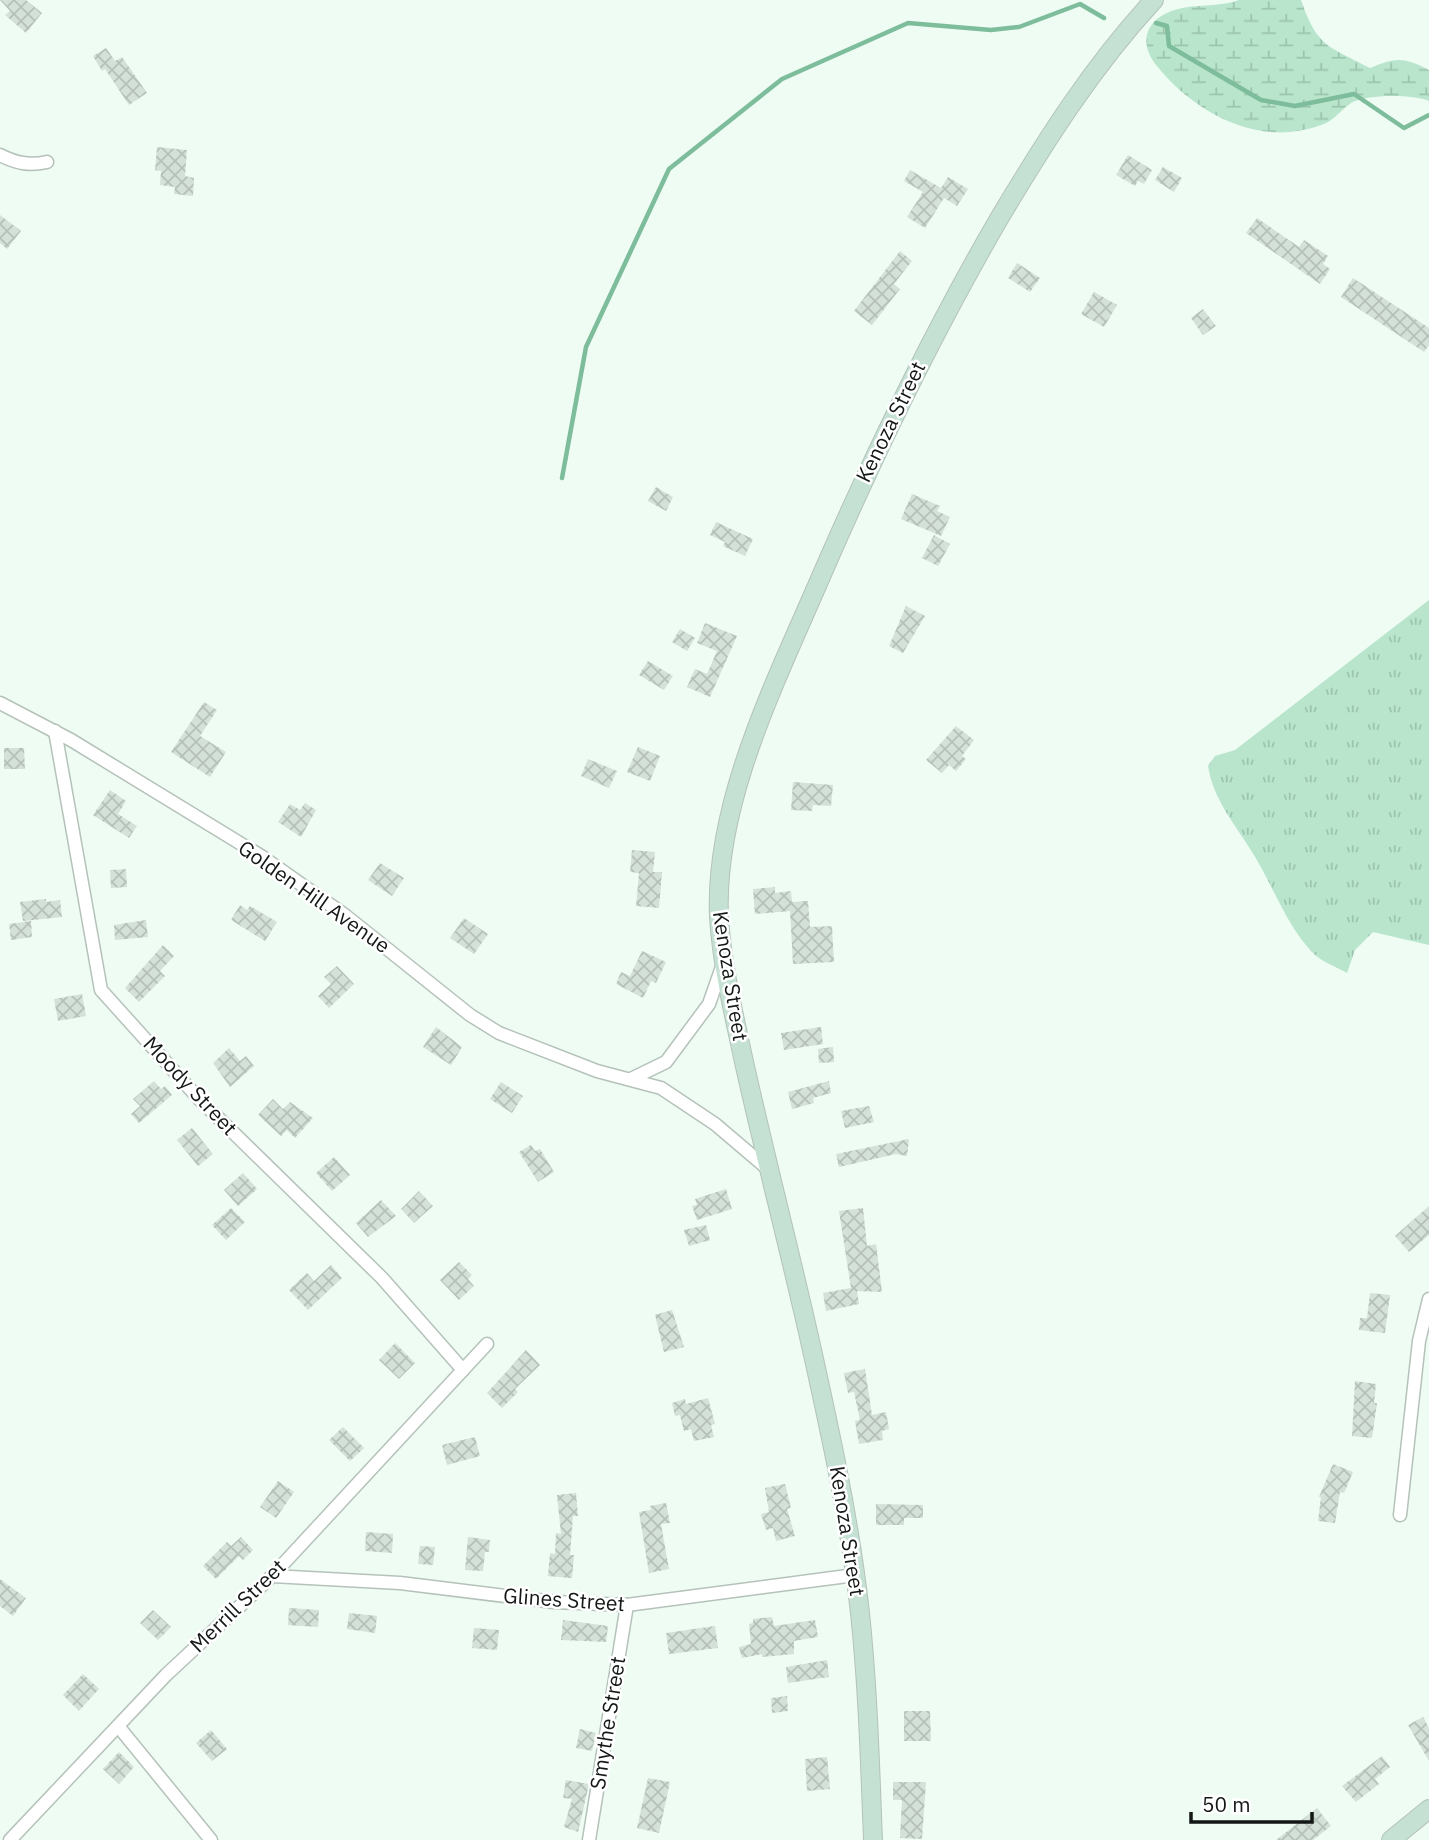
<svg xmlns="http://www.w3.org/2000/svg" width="1429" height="1840" font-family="'IBM Plex Sans',sans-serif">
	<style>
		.grass { fill: url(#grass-tufts) }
		.wetland { fill: url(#wetland-marsh) }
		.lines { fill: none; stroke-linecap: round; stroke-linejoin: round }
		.stream { stroke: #7dbd9b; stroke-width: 4.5 }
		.building { fill: url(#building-cross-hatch) }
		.street-casing { stroke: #b5c2ba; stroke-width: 15 }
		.secondary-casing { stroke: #b5c2ba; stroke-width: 20 }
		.street { stroke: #fff; stroke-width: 12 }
		.secondary { stroke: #c4e1d4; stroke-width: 18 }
		.labels { text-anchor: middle; stroke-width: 5; stroke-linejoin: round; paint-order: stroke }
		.street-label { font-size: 21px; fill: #131715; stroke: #fff }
	</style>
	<defs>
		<pattern id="grass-tufts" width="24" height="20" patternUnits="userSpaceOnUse" patternTransform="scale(1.75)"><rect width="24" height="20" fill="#b8e5cc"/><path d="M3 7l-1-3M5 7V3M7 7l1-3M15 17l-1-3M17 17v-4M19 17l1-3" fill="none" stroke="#9dc4ae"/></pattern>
		<pattern id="wetland-marsh" width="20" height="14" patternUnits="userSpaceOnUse" patternTransform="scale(1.75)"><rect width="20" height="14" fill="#b8e5cc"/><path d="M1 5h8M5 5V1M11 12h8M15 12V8" fill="none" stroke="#9dc4ae"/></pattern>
		<pattern id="building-cross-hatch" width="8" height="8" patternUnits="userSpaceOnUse" patternTransform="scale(1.75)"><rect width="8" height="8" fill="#d4e1d9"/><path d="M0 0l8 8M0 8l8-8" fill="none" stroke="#b5c0b9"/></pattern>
	</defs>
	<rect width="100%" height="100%" fill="#effcf4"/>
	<!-- grass -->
	<path class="grass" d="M1429,600v345l-56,-13 -18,18 -8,23c-10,-6 -25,-11 -33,-19 -28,-28 -41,-69 -62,-102 -17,-28 -39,-53 -44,-86l7,-10 20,-6z"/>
	<!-- wetland -->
	<path class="wetland" d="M1239,0h62c16,47 27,46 69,68 26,-11 34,-11 59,2v31c-16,-7 -63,-7 -78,2 -9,6 -16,16 -25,20 -63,27 -130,-8 -170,-58 -12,-15 -14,-33 1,-46 25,-19 54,-9 82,-19z"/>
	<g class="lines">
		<!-- stream -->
		<g class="stream">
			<path d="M1156,23l11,3 2,20 92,54 34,6 59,-12 50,34 25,-13"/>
			<path d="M562,478l24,-131 83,-178 113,-90 126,-56 83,7 28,-3 61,-23 24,14"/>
		</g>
	</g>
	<!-- building -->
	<g class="building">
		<path d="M0,0h26l16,13 -16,20 -21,-18 5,-4z"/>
		<path d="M106,48l9,13 7,-4 25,36 -18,12 -24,-36 -3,2 -9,-15z"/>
		<path d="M157,147l30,3 -2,26 9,2 -1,18 -19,-2 1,-7 -15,-2 1,-14 -6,-1z"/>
		<path d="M1128,155l24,15 -8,14 -6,-3 -3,5 -19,-11z"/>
		<path d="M1163,167l19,11 -8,14 -19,-12z"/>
		<path d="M910,170l31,18 7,-11 20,12 -11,17 -13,-8 -19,30 -18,-11 16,-25 -19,-11z"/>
		<path d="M0,215l21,16 -14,18 -7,-6z"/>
		<path d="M1257,218l42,29 5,-7 24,16 -5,8 7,5 -10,15 -74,-51z"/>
		<path d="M900,251l12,10 -18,23 6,5 -28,36 -18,-14z"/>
		<path d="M1017,263l23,15 -10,14 -22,-14z"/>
		<path d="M1353,278l76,50v17l-5,7 -83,-55z"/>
		<path d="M1094,292l23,13 -13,22 -23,-13z"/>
		<path d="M1203,309l13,17 -13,9 -12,-17z"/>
		<path d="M656,487l17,10 -7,14 -18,-10z"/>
		<path d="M912,494l28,12 -3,5 13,6 -9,19 -40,-17z"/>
		<path d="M716,522l37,17 -8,17 -22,-10 2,-4 -15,-7z"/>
		<path d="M934,535l16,9 -12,22 -16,-8z"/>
		<path d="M906,606l19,10 -22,37 -14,-7z"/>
		<path d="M705,623l32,13 -27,61 -23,-10 8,-18 12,5 10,-23 -20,-8z"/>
		<path d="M680,629l15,9 -8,13 -15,-9z"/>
		<path d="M648,661l25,15 -9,14 -25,-15z"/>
		<path d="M204,702l13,8 -17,26 26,16 -16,25 -39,-25z"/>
		<path d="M956,726l18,14 -12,16 4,3 -10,12 -7,-6 -7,8 -16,-13z"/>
		<path d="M638,747l22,9 -10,25 -23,-9z"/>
		<path d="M4,748h20l1,21h-21z"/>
		<path d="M588,759l29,12 -8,17 -28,-12z"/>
		<path d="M793,782l40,3 -2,21 -18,-1 -1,6 -21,-1z"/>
		<path d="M110,790l16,11 -8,13 19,12 -8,12 -36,-23z"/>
		<path d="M305,803l11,7 -15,27 -23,-15 12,-18 10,6z"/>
		<path d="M632,850l23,2 -2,20h9l-3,36 -23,-2 3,-33 -9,-1z"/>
		<path d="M380,863l24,15 -12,18 -24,-16z"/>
		<path d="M126,869l1,18 -16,1 -1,-18z"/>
		<path d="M775,887v6l16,-2 1,11 16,-1 2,26 22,-1 2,36 -41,2 -3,-53 -35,3 -2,-25z"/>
		<path d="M46,899v3l14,-2 2,17 -39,4 -3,-19z"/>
		<path d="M240,905l7,5 3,-4 27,16 -12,19 -34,-21z"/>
		<path d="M464,918l24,16 -14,20 -24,-16z"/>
		<path d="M146,920l2,17 -33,3 -1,-15z"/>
		<path d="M31,921l1,16 -21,3 -2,-16z"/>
		<path d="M163,945l11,11 -14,15 5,5 -26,26 -14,-14z"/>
		<path d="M642,951l24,11 -10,21 -5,-2 -8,17 -27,-14 5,-12 9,4z"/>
		<path d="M337,966l17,18 -25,24 -11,-12 13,-12 -7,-7z"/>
		<path d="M82,994l4,22 -28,5 -4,-22z"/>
		<path d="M436,1027l26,20 -11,18 -28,-18z"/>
		<path d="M821,1027l2,17 -39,6 -3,-17z"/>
		<path d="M833,1047l1,15 -15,1 -1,-14z"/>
		<path d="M229,1048l11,13 6,-5 8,10 -24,21 -17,-24z"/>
		<path d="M154,1081l7,8 4,-3 7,9 -33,28 -8,-9 9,-8 -7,-7z"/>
		<path d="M829,1081l2,12 -18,5 1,5 -22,6 -4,-17z"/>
		<path d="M501,1082l22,14 -11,17 -22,-14z"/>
		<path d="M273,1099l10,10 7,-7 23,16 -18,20 -8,-8 -6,6 -23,-21z"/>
		<path d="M869,1106l5,16 -29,6 -4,-17z"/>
		<path d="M192,1128l21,26 -15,12 -21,-26z"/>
		<path d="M909,1139l-2,17 -11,-2 -57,13 -3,-13z"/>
		<path d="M531,1145l4,6 5,-2 14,23 -16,10 -19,-30z"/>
		<path d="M334,1157l16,18 -18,16 -16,-18z"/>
		<path d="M243,1173l14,16 -19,17 -14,-16z"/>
		<path d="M726,1189l6,20 -35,11 -5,-14 5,-1 -2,-6z"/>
		<path d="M419,1191l14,15 -19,17 -13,-14z"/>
		<path d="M381,1200l15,16 -28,21 -12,-14z"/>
		<path d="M1429,1206v29l-20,17 -14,-16z"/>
		<path d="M231,1208l14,14 -19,18 -14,-15z"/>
		<path d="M863,1208l4,38 9,-2 6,48 -25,-1 2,13 -33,7 -3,-18 28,-5 -12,-77z"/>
		<path d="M706,1225l4,15 -21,6 -5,-16z"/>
		<path d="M459,1262l13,13 -4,4 6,7 -15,14 -19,-20z"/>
		<path d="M331,1265l11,13 -34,32 -19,-20 18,-17 7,8z"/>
		<path d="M1370,1293l20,2 -5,38 -26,-3 1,-12h7z"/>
		<path d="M672,1310l12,37 -20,5 -9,-37z"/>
		<path d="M395,1343l20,20 -16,16 -20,-19z"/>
		<path d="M526,1350l14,15 -25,24 3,3 -16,16 -15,-15z"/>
		<path d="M865,1369l7,46 14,-3 3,17 -7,2 1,9 -24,4 -4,-23 5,-1 -6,-28 -6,1 -4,-20z"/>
		<path d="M1355,1381l21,3 -2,19h3l-5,35 -20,-2z"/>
		<path d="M708,1398l7,26 -4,1 3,12 -20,4 -3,-12 -7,2 -4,-16 -5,1 -3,-13 13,-4 1,5z"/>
		<path d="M343,1427l21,21 -14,13 -21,-21z"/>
		<path d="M475,1437l5,19 -33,9 -5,-20z"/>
		<path d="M1333,1464l20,8 -9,21 -4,-1 -5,31 -17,-2 3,-24h-2z"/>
		<path d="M278,1481l16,11 -18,26 -16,-11z"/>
		<path d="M785,1484l6,24 -4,1 8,27 -19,5 -3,-13 -7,2 -5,-16 8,-2 -4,-24z"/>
		<path d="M576,1493l2,23h-5l-3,39h4l-2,23 -24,-2 2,-23 5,1 1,-21 5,1 -4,-39z"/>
		<path d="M666,1503l4,20 -9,1 8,45 -20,4 -10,-61 12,-2 -1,-4z"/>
		<path d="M876,1504l47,1v13h-19v7h-28z"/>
		<path d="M366,1532l27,2 -1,19 -27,-2z"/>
		<path d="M241,1537l12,13 -10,10 -4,-4 -23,23 -13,-13 24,-24 4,4z"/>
		<path d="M468,1537l22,3 -1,12h-4l-2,19 -18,-1z"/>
		<path d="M420,1546l15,1 -2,18 -15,-1z"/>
		<path d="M0,1579l26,19 -13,18 -13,-10z"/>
		<path d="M289,1608l30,2 -1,17 -30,-2z"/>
		<path d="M153,1610l18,17 -13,13 -18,-17z"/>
		<path d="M349,1613l28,3 -2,17 -28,-4z"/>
		<path d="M772,1617l2,9 41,-6 3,17 -24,4v13l-32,3v-3l-20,4 -3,-11 12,-3 -2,-20 4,-1v-4z"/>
		<path d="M563,1620l45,6 -2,16 -45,-2z"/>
		<path d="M715,1626l3,22 -49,6 -3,-21z"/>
		<path d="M474,1628l25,2 -2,20 -25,-2z"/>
		<path d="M827,1660l2,17 -41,6 -2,-16z"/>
		<path d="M83,1674l16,15 -20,22 -16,-16z"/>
		<path d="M787,1696l1,15 -16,2 -1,-15z"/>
		<path d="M904,1711h26l1,30h-27z"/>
		<path d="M1423,1717l6,11v33l-21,-36z"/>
		<path d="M580,1729l16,4 -4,18 -16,-3z"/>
		<path d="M211,1730l16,19 -15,12 -16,-18z"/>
		<path d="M119,1752l15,15 -15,17 -16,-15z"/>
		<path d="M1382,1756l8,11 -15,12 4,5 -23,18 -14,-16z"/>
		<path d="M827,1757l3,32 -23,2 -2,-32z"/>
		<path d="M648,1778l22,4 -11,51 -22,-5z"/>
		<path d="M566,1780l23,4 -11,48 -14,-5 8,-28 -9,-1z"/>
		<path d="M893,1782h33l-4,57 -22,-1 2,-38h-9z"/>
		<path d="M1317,1808l14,18 -18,14h-37z"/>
	</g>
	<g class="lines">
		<defs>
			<g id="street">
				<path d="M0,155c16,8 29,11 47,7"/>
				<path d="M0,703l71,37 190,116 85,60 124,99 29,18 98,38 64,17 54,36 53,45"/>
				<path d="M55,731l46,259 99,110 182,178 81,92"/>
				<path d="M631,1079l35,-17 43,-58 14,-40"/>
				<path d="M1400,1515l19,-174 10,-42"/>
				<path d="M272,1576l128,7 154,19 73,3 228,-30"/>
				<path d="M118,1726l93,114"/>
				<path d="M10,1840l156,-165 106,-99 215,-232"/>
				<path d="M589,1840l38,-235"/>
			</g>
			<g id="secondary">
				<path d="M873,1840c-3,-76 -5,-151 -13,-227 -10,-91 -30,-182 -50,-272 -21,-93 -45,-185 -66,-279 -10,-47 -22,-96 -25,-145 -5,-111 54,-230 97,-329 56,-130 113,-249 184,-371 46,-77 93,-151 154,-217"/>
				<path d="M1391,1840l38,-31"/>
			</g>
		</defs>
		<!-- street casing -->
		<use href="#street" class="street-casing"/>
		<!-- secondary casing -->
		<use href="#secondary" class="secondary-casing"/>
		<!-- street -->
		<use href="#street" class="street"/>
		<!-- secondary -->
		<use href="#secondary" class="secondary"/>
	</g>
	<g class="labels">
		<!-- street labels -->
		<g class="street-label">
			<text transform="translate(891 422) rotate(-64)" y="7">Kenoza Street</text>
			<text transform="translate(314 897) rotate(35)" y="7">Golden Hill Avenue</text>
			<text transform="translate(730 976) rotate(81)" y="7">Kenoza Street</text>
			<text transform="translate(190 1086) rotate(47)" y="7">Moody Street</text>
			<text transform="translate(847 1531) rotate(81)" y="7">Kenoza Street</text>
			<text transform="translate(564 1600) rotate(4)" y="7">Glines Street</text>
			<text transform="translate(238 1606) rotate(-44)" y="7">Merrill Street</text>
			<text transform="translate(608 1723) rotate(-81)" y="7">Smythe Street</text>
		</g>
	</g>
	<!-- scale -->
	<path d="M1191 1812v10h121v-10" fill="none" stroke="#131715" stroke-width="3.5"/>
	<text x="1202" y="1812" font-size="21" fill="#131715" stroke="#ffffff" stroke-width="5" paint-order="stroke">50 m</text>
</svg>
